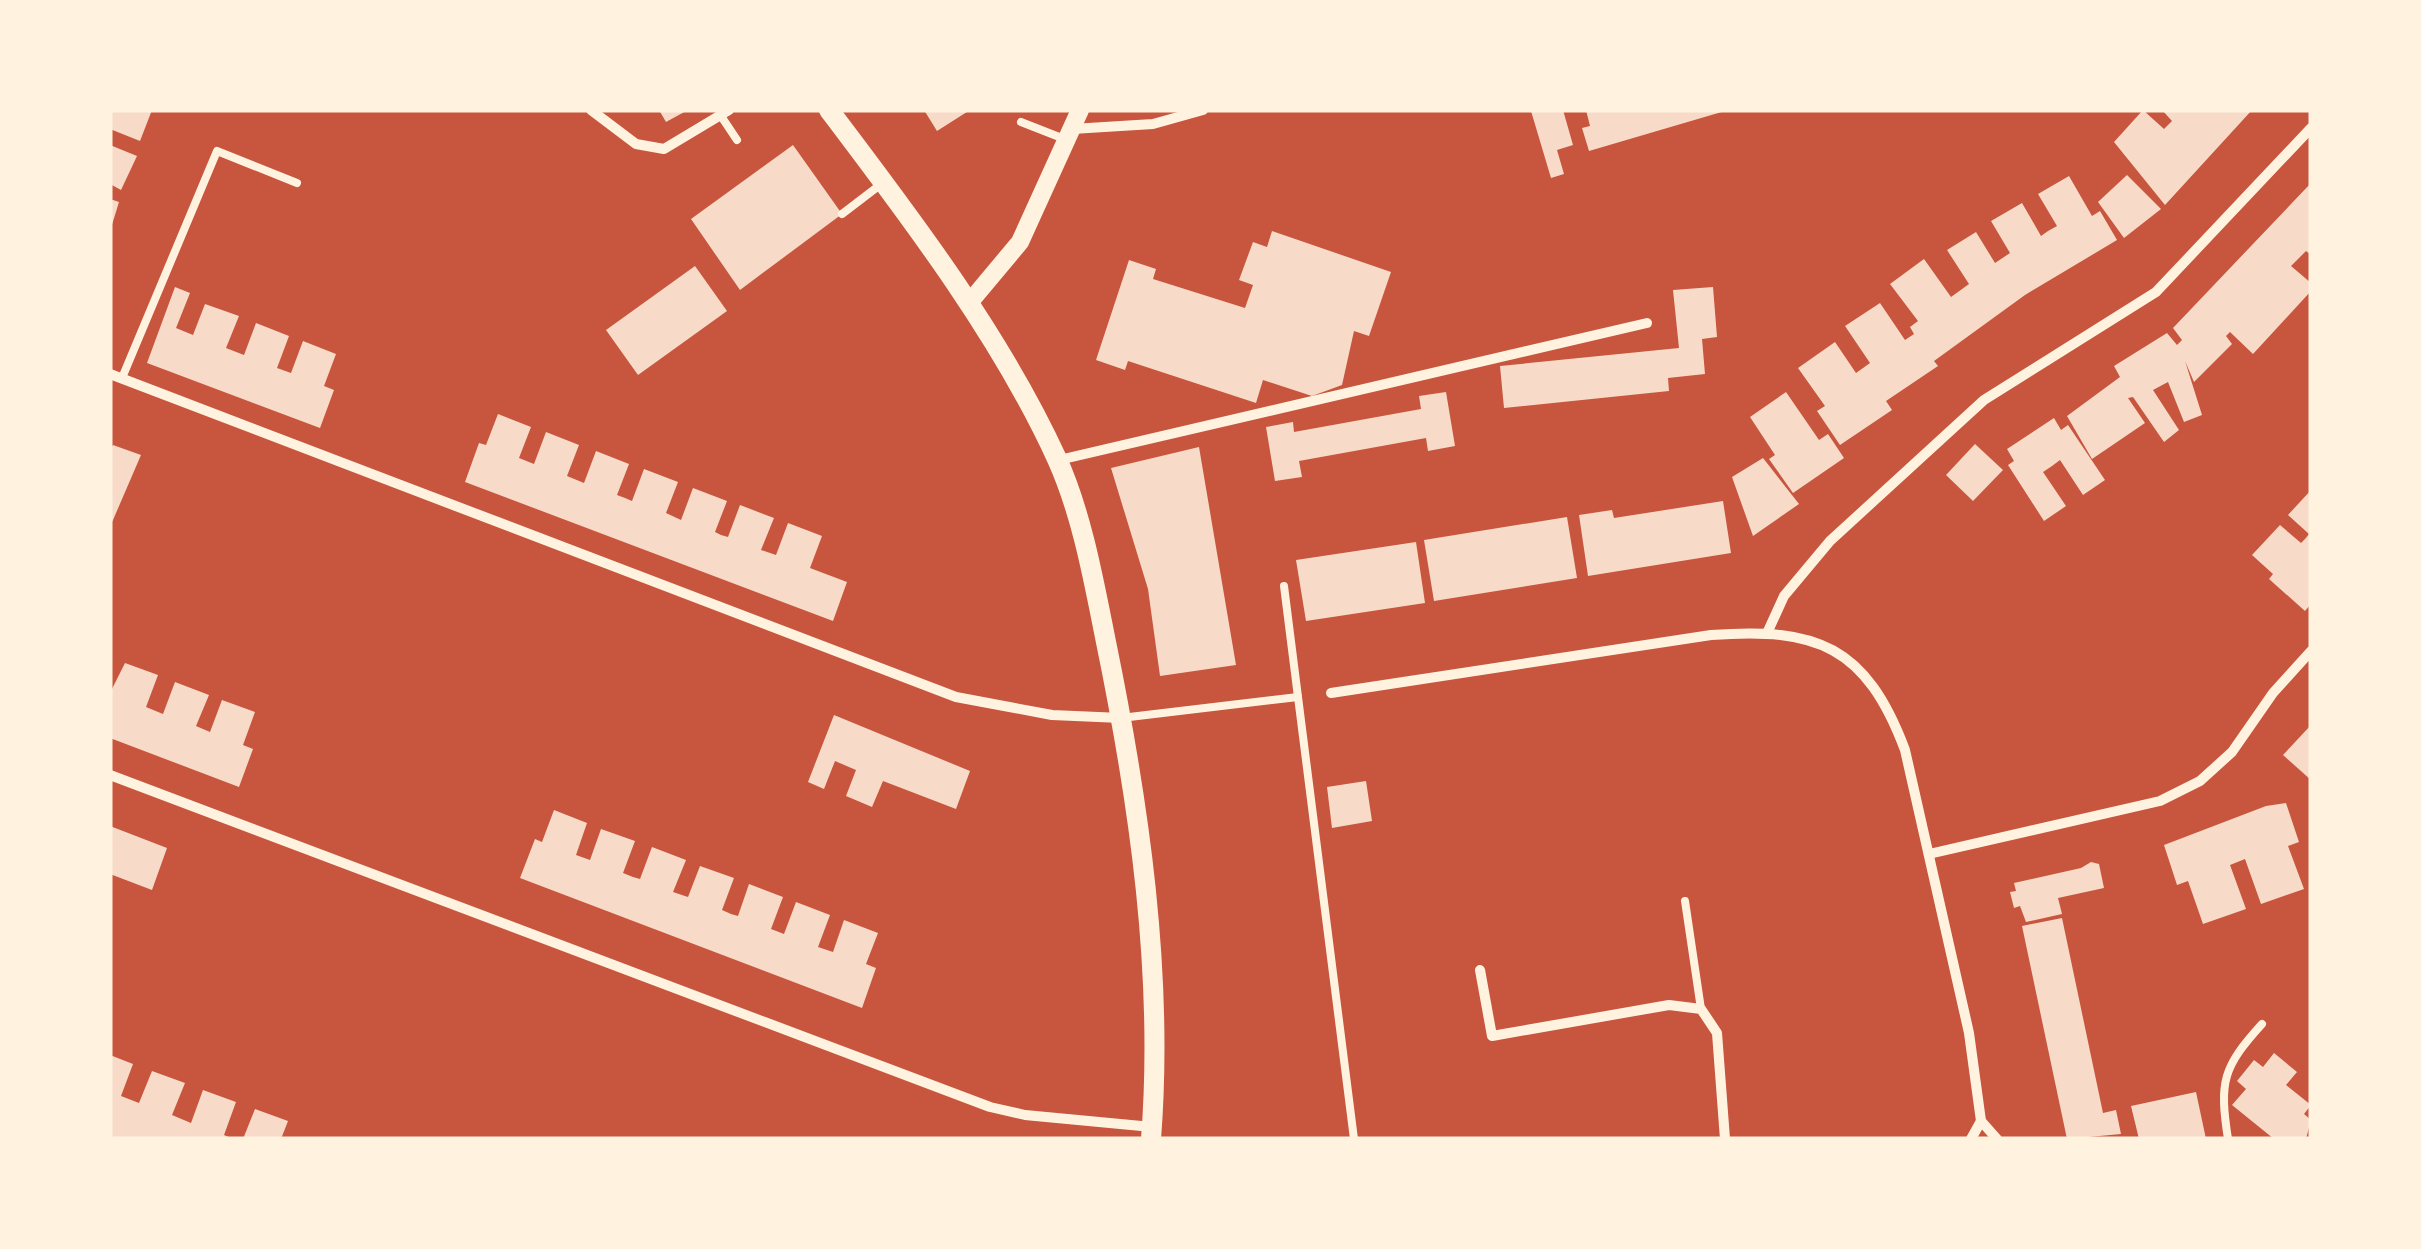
<svg xmlns="http://www.w3.org/2000/svg" width="2421" height="1249" font-family="'Exo 2',sans-serif">
	<style>
		.building { fill: #f7dbc8 }
		.lines { fill: none; stroke-linecap: round; stroke-linejoin: round }
		.service { stroke: #fff3e0; stroke-width: 8 }
		.minor { stroke: #fff3e0; stroke-width: 10 }
		.tertiary { stroke: #fff3e0; stroke-width: 18 }
		.secondary { stroke: #fff3e0; stroke-width: 20 }
	</style>
	<rect width="100%" height="100%" fill="#c8553d"/>
	<!-- building -->
	<g class="building">
		<path d="M110,110h42l-12,31 -30,-12z"/>
		<path d="M659,110h29l-22,12z"/>
		<path d="M924,110h46l-33,21z"/>
		<path d="M1535,110h28l10,35 -16,5 7,24 -13,4 -20,-67z"/>
		<path d="M1586,110h139v1l-136,40 -7,-23 8,-2z"/>
		<path d="M2143,110l21,19 8,-8 -10,-11h90l-87,95 -51,-63z"/>
		<path d="M110,145l27,11 -16,34 -11,-6z"/>
		<path d="M793,145l49,69 -102,76 -49,-71z"/>
		<path d="M2127,175l34,34 -37,29 -26,-36z"/>
		<path d="M2069,176l23,40 8,-5 17,29 -92,55 -91,66 4,5 -52,35 6,9 -52,35 -23,-34 8,-5 -27,-38 37,-26 21,31 14,-10 -25,-37 35,-23 25,37 9,-6 -4,-7 8,-6 -28,-37 34,-25 27,38 18,-13 -22,-34 29,-18 19,31 15,-10 -19,-32 31,-18 19,33 7,-5 9,-5 -19,-32z"/>
		<path d="M2311,183v72l-5,-4 -15,15 20,17v8l-58,63 -23,-22 -4,4 6,8 -38,38 -9,-21 17,54 -18,7 -16,-40 -15,8 26,40 -15,12 -31,-45 -5,1 17,25 -53,36 -25,-43 53,-39 -6,-11 53,-33 10,12 5,-5 -9,-12z"/>
		<path d="M110,199l9,3 -8,26h-1z"/>
		<path d="M1272,231l119,41 -22,64 -15,-5 -12,54 -30,11 -49,-16 -7,23 -128,-42 -3,9 -29,-10 33,-100 27,9 -3,10 92,29 8,-23 -14,-5 14,-38 14,5z"/>
		<path d="M695,266l32,45 -89,64 -32,-45z"/>
		<path d="M175,287l15,6 -14,35 17,7 12,-31 34,12 -13,32 18,7 12,-32 33,13 -12,32 14,5 12,-32 33,13 -12,32 10,4 -14,38 -173,-65z"/>
		<path d="M1713,287l4,50 -15,2 3,35 -37,4 1,13 -165,17 -4,-42 179,-18 -6,-58z"/>
		<path d="M1446,392l9,54 -27,5 -2,-13 -127,23 3,16 -27,4 -9,-54 27,-5 1,10 127,-23 -2,-13z"/>
		<path d="M1786,392l33,48 9,-6 16,24 -51,35 -24,-34 6,-4 -25,-38z"/>
		<path d="M498,414l33,13 -12,31 15,6 12,-32 33,13 -12,31 17,7 12,-32 33,13 -12,31 8,3 7,3 12,-32 34,13 -12,31 15,7 12,-32 34,13 -12,31 6,3 7,2 12,-32 34,13 -13,32 15,5 12,-32 34,13 -12,32 37,14 -14,39 -368,-139 14,-39 7,2z"/>
		<path d="M2054,418l7,12 7,-5 37,55 -22,15 -23,-35 -8,6 -9,6 23,34 -22,15 -36,-56 6,-4 -7,-12z"/>
		<path d="M1975,444l28,26 -30,31 -27,-26z"/>
		<path d="M113,445l28,10 -31,72v-76z"/>
		<path d="M1199,447l37,218 -76,11 -12,-87 -37,-121z"/>
		<path d="M1763,458l36,46 -46,32 -21,-59z"/>
		<path d="M2311,490v114l-6,7 -36,-32 4,-5 -21,-19 28,-30 21,18 4,-4 4,-5 -21,-19z"/>
		<path d="M1723,501l8,52 -143,23 -9,-61 33,-5 2,8z"/>
		<path d="M1567,517l10,61 -143,23 -10,-61z"/>
		<path d="M1416,542l9,61 -119,18 -10,-61z"/>
		<path d="M125,663l33,12 -12,32 17,7 12,-32 34,13 -13,31 14,6 12,-32 33,12 -12,33 10,4 -14,38 -129,-49v-45z"/>
		<path d="M834,715l136,56 -14,38 -73,-28 -11,26 -26,-11 10,-26 -21,-9 -11,28 -16,-7z"/>
		<path d="M2311,725v55l-28,-25z"/>
		<path d="M1366,781l6,40 -40,7 -5,-41z"/>
		<path d="M2286,803l13,39 -11,4 16,43 -43,15 -16,-45 -15,6 16,44 -43,15 -15,-43 -11,4 -13,-40 102,-39z"/>
		<path d="M554,810l33,13 -11,32 14,5 11,-31 34,12 -12,32 10,4 7,2 12,-32 34,13 -13,32 15,5 12,-31 34,12 -12,32 9,4 7,2 11,-32 34,13 -12,32 13,5 12,-32 34,13 -12,32 15,5 11,-32 34,13 -12,31 10,4 -14,40 -342,-130 15,-39 7,3z"/>
		<path d="M110,826l57,22 -15,42 -42,-16z"/>
		<path d="M2091,862l8,2 5,24 -46,10 4,16 -36,8 -6,-16 -6,2 -4,-16 6,-1 -2,-8 67,-15z"/>
		<path d="M2062,918l41,195 13,-3 5,24 -54,5 -45,-213z"/>
		<path d="M2274,1053l23,19 -11,13 25,20 -7,9 7,6 -5,19h-32l-42,-34 14,-16 -9,-8 17,-21 9,7z"/>
		<path d="M110,1055l23,9 -12,32 18,7 13,-32 33,12 -13,32 19,8 12,-33 33,12 -12,33 9,4h-123z"/>
		<path d="M2196,1092l10,47h-67l-8,-33z"/>
		<path d="M255,1109l33,12 -7,18h-38z"/>
	</g>
	<g class="lines">
		<!-- service -->
		<g class="service">
			<path d="M721,116l16,24"/>
			<path d="M1021,122l46,18"/>
			<path d="M842,214l38,-29"/>
			<path d="M122,378l95,-227 80,32"/>
			<path d="M1284,586l14,111"/>
			<path d="M1121,718l177,-21 56,442"/>
			<path d="M1685,901l16,108"/>
			<path d="M2228,1139c-9,-58 -5,-72 34,-115"/>
		</g>
		<!-- minor -->
		<g class="minor">
			<path d="M591,110l45,34 28,5 65,-39"/>
			<path d="M1072,129l81,-5 50,-14"/>
			<path d="M110,374l846,323 96,18 69,3"/>
			<path d="M1059,460l588,-137"/>
			<path d="M1768,631l16,-35 46,-55 154,-141 172,-108 155,-164"/>
			<path d="M1331,693l380,-58c106,-8 155,11 194,115l64,283 12,88 -10,18"/>
			<path d="M110,775l880,332 35,8 127,12"/>
			<path d="M1929,854l231,-53 40,-20 32,-29 41,-59 38,-42"/>
			<path d="M1480,970l12,66 177,-31 32,4 16,24 8,106"/>
			<path d="M1981,1121l16,18"/>
		</g>
		<!-- tertiary -->
		<path class="tertiary" d="M969,303l51,-61 60,-132"/>
		<!-- secondary -->
		<path class="secondary" d="M829,110c81,107 172,226 228,349 25,55 37,123 49,183 33,161 58,332 45,497"/>
	</g>
	<!-- border -->
	<rect width="2421" height="1249" fill="none" stroke="#fff3e0" stroke-width="225"/>
</svg>
